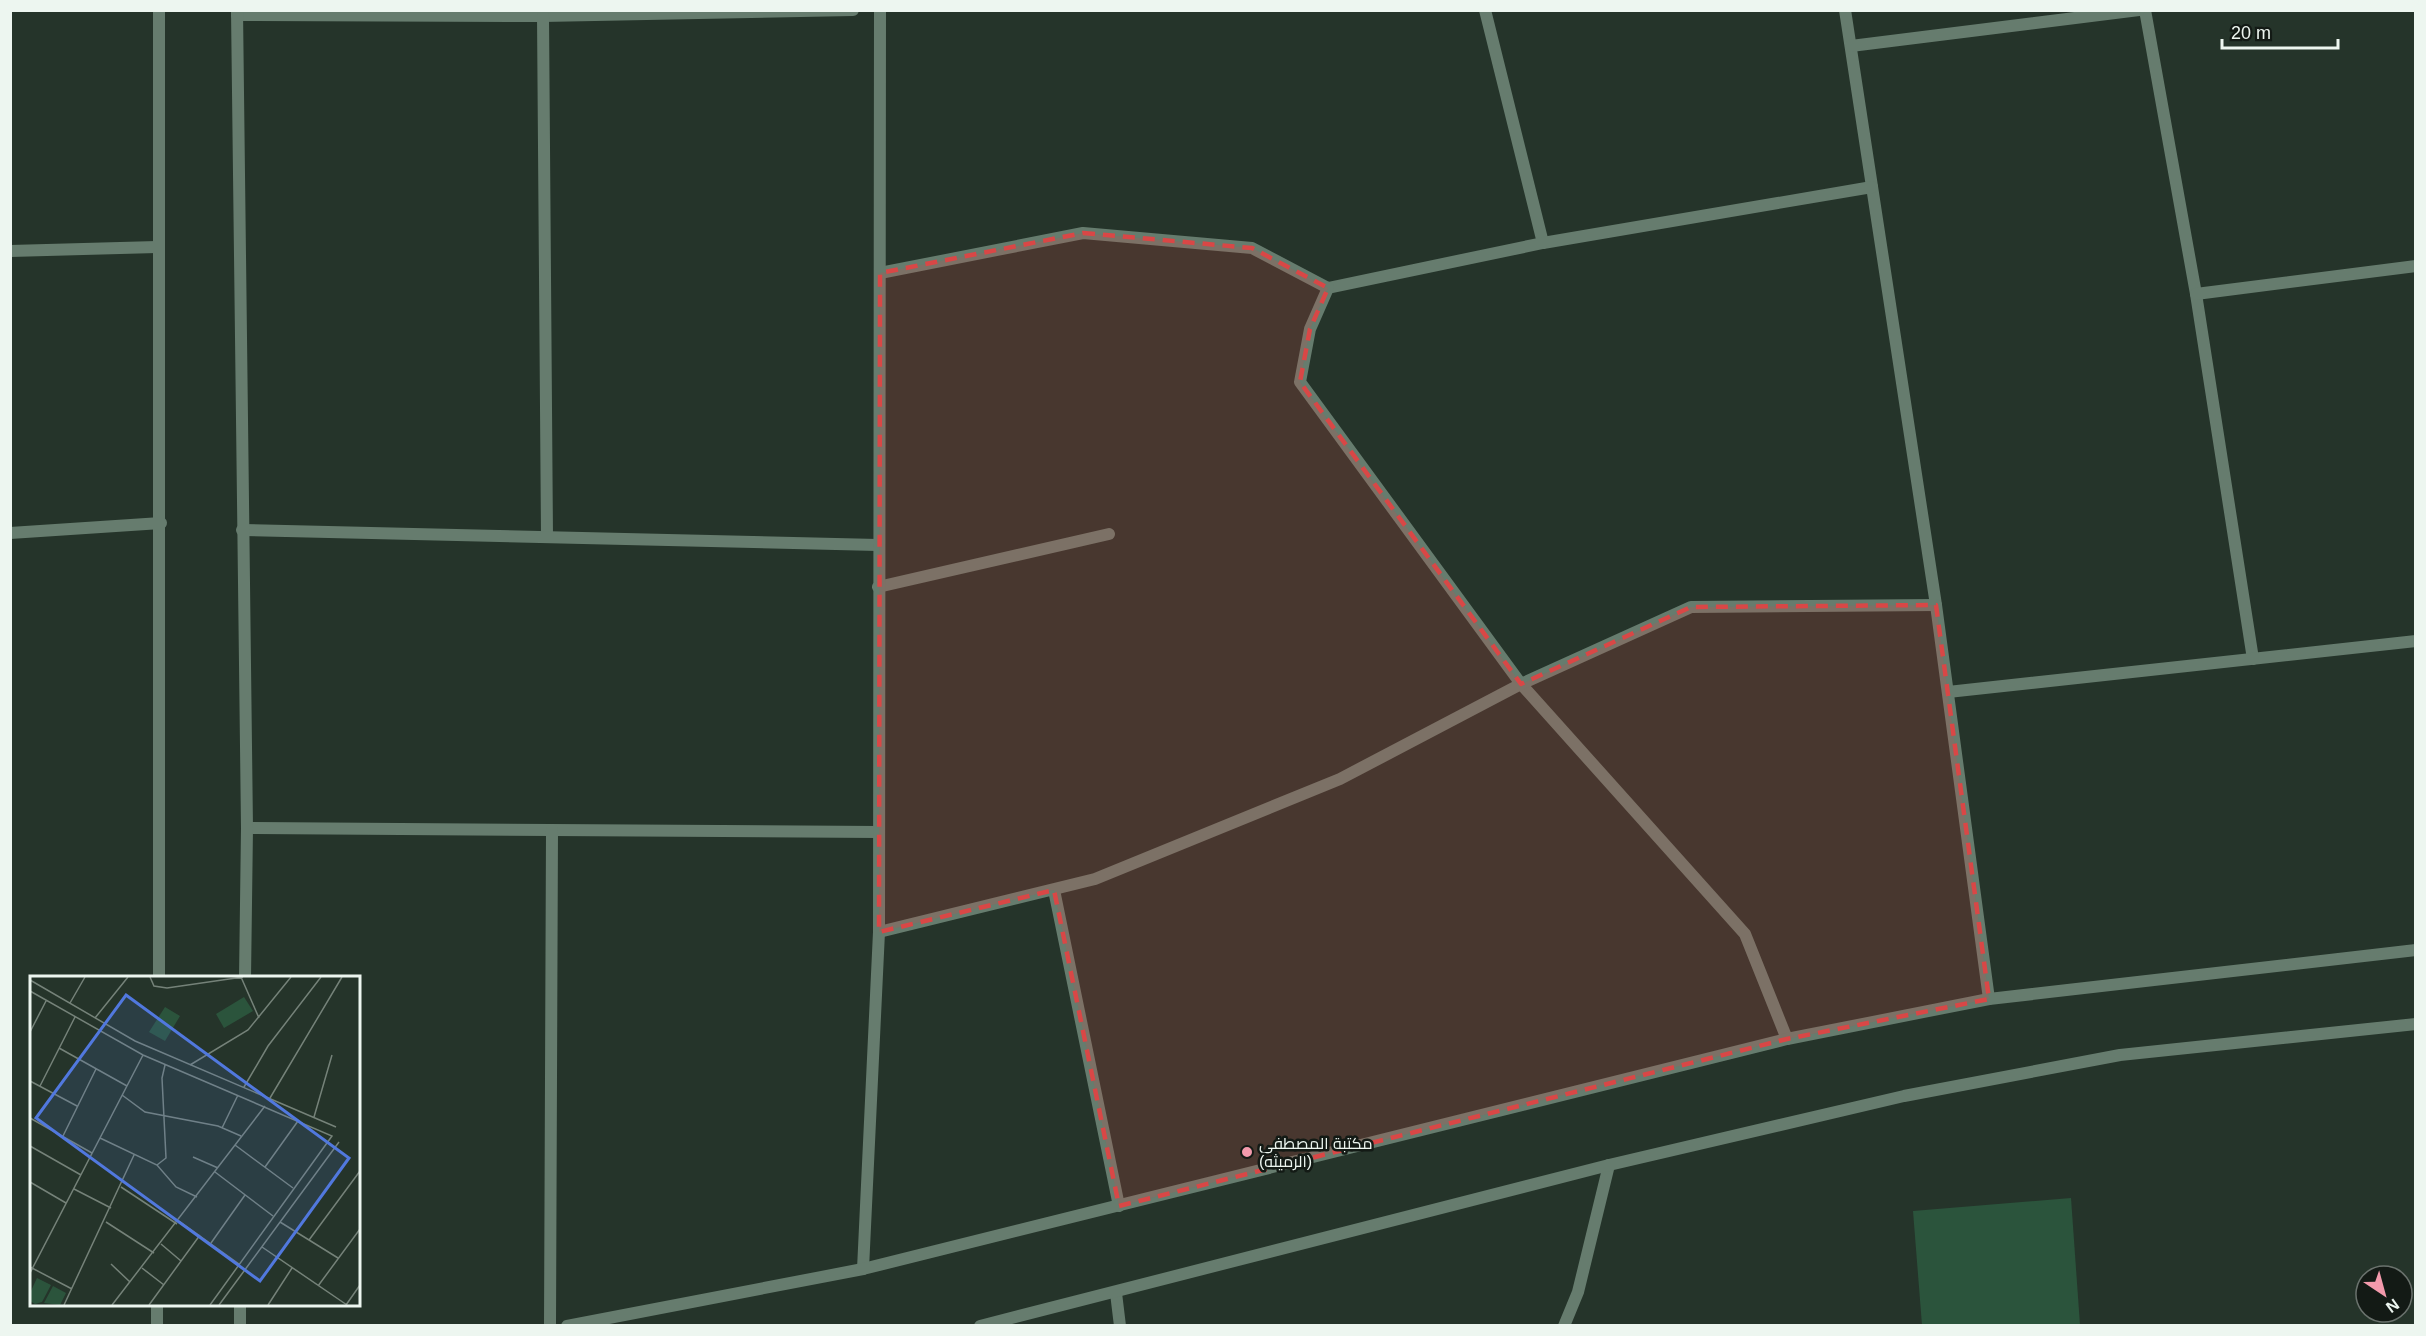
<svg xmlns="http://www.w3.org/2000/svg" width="2426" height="1336" font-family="Arial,Cairo,sans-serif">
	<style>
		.green { fill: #2b543c }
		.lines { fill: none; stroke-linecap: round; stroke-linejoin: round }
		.minor { stroke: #667c6e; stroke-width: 12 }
		.tertiary { stroke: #667c6e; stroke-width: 12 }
		.marked { fill: #d94746; fill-opacity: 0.2; stroke: #d94746; stroke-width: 4.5; stroke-dasharray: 12 8; stroke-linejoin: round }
		.poi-dot { fill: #f39aac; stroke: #131a15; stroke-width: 2 }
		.labels { text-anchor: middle; stroke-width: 5; stroke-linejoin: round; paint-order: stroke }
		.poi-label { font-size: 16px; fill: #edf6f0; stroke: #131a15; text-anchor: start }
		.inset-road { fill: none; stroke: #758279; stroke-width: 1.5 }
		.view { fill: #5178de; fill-opacity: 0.15; stroke: #5178de; stroke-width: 3 }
		.inset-edge { fill: none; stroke: #edf6f0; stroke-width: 3 }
	</style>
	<rect width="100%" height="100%" fill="#25342a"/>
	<!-- green -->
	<path class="green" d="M2071,1198l9,127h-158l-9,-114z"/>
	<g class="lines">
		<!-- minor -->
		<g class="minor">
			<path d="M1485,10l58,233"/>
			<path d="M1845,10l91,595 53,394"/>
			<path d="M2145,10l51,284 57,365"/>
			<path d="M237,15l306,1 310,-6"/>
			<path d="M543,16l4,521"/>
			<path d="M1851,46l288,-36"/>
			<path d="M10,251l147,-4"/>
			<path d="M880,273l203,-40 169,15 76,40 215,-45 329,-56"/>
			<path d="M1328,288l-18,41 -10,53 221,302 224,250 42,105"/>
			<path d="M2196,294l220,-28"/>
			<path d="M242,530l636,15"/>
			<path d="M10,533l151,-10"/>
			<path d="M878,587l231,-53"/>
			<path d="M1948,692l468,-51"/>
			<path d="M247,828l632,4"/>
			<path d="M1054,890l65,316"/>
			<path d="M879,932l216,-53 245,-100 181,-95 170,-77 245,-2"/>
			<path d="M863,1269l16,-337 1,-922"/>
			<path d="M1116,1293l4,33"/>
			<path d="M550,1326l2,-496"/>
			<path d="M1564,1326l14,-34 31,-127"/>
		</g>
		<!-- tertiary -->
		<g class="tertiary">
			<path d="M237,10l10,818 -2,150"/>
			<path d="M159,978v-968"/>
			<path d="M157,1326v-22"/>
			<path d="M240,1326v-22"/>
			<path d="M567,1326l296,-57 924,-230 202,-40 427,-49"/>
			<path d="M980,1326l629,-161 295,-69 216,-41 296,-31"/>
		</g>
	</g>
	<!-- marked area -->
	<path class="marked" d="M1083,233l169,15 76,40 -18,41 -10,53 221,302 170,-77 245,-2 53,394 -202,40 -668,167 -65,-316 -175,42 1,-659z"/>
	<!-- markers -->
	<circle class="poi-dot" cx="1247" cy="1152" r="6"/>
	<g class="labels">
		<!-- poi labels -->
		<g class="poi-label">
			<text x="1259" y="1149">مكتبة المصطفى<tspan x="1259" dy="18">(الرميثه)</tspan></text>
		</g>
	</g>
	<!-- overview -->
	<g transform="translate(30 976)">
		<rect width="330" height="330" fill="#25342a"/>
		<path d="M214,21l9,14 -29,17 -8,-14zM135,31l15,9 -15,25 -16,-9zM7,302l14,7 -9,17 -7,2 -5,-3v-8zM23,310l13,7 -6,12 -16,-2z" fill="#2b543c"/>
		<path class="inset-road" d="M120,1l4,9 13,2 76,-11M211,1l18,41M0,4l105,61 201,86M0,15l113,64 189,81 -122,169M40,27l15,-26M65,42l33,-41M0,56l16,-31M29,72l68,38M160,89l58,-35 43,-53M0,105l47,25M10,110l35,-69M214,111l24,-41 53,-69M92,119l23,17 73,14 23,10M240,122l72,-121M284,141l18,-62M0,142l62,35M192,152l16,-33M33,160l33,-67M70,162l57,27 19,22 21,10M205,169l58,43M0,170l51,29M163,181l25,11M127,189l9,-7 -4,-80 3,-13M235,191l33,-46M185,196l58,44M0,206l36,21M91,211l56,37M44,213l37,19M149,245l60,43M76,246l48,31M250,246l58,36M279,264l51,-69M181,267l34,-48M131,268l20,17M232,271l85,58M81,288l19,18M0,291l42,22M112,292l22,17M0,297l113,-218M288,310l42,-57M34,329l70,-150M82,329l153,-199M119,329l51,-70M189,329l120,-163M238,329l24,-37M316,329l14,-20"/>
		<path class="view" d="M96,19l223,163 -89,123 -224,-163z"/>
		<rect width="330" height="330" class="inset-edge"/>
	</g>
	<!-- border -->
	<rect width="2426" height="1336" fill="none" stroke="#edf6f0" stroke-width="24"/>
	<!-- north arrow -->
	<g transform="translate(2384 1294) rotate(144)"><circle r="28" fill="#131a15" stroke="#6a726d" stroke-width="1.5"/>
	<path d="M0-4.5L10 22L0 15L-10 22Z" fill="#f39aac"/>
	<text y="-9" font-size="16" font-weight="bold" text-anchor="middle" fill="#edf6f0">N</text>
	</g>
	<!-- scale -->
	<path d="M2222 39v9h116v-9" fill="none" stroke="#edf6f0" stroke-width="3"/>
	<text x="2231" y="39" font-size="18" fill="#edf6f0" stroke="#131a15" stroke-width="4.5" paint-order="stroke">20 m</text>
</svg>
